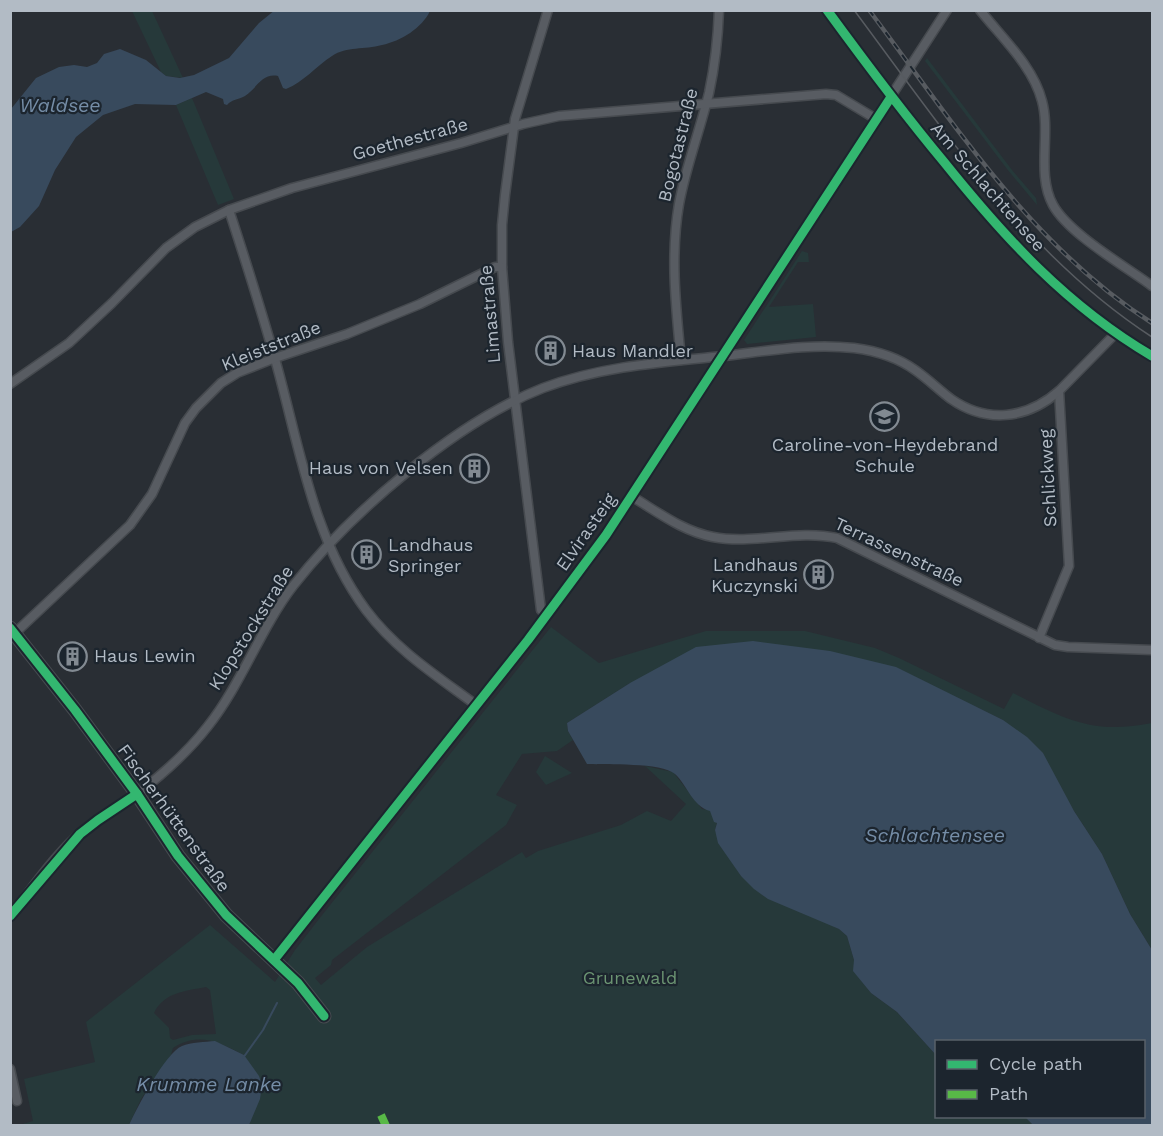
<svg xmlns="http://www.w3.org/2000/svg" width="1163" height="1136" font-family="'Work Sans',sans-serif">
	<style>
		.green { fill: #26393a; fill-rule: evenodd }
		.water { fill: #384a5d }
		.lines { fill: none; stroke-linecap: round; stroke-linejoin: round }
		.stream { stroke: #384a5d; stroke-width: 2 }
		.street-casing { stroke: #464a4f; stroke-width: 11 }
		.secondary-casing { stroke: #464a4f; stroke-width: 15 }
		.street { stroke: #585c62; stroke-width: 8 }
		.secondary { stroke: #575b60; stroke-width: 12 }
		.tram { stroke: #575b60; stroke-width: 1.5 }
		.rail-casing { stroke: #575b60; stroke-width: 4.5 }
		.rail { stroke: #1c252e; stroke-width: 2; stroke-dasharray: 7; stroke-linecap: butt }
		.quiet { stroke: #58b947; stroke-width: 8; stroke-dasharray: 15 8; stroke-linecap: butt }
		.cycleway-casing { stroke: #1c252e; stroke-width: 13 }
		.cycleway { stroke: #33b770; stroke-width: 9 }
		.labels { text-anchor: middle; stroke-width: 4.5; stroke-linejoin: round; paint-order: stroke }
		.street-label { font-size: 18px; fill: #b2bbc5; stroke: #1c252e }
		.poi-label { font-size: 18px; fill: #b2bbc5; stroke: #1c252e; text-anchor: start }
		.park-label { font-size: 18px; fill: #6b9472; stroke: #1c252e }
		.water-label { font-size: 20px; font-style: italic; fill: #758da7; stroke: #1c252e }
	</style>
	<rect width="100%" height="100%" fill="#292e34"/>
	<!-- green -->
	<g class="green">
		<path d="M132,11h20l31,67 -17,-2 -5,-4z"/>
		<path d="M927,58l85,112 24,28 1,7 -30,-36 -82,-108z"/>
		<path d="M192,98l42,101 -16,6 -42,-100z"/>
		<path d="M802,251l6,2 1,9h-11l-29,45 44,-3 3,33 -69,7 -3,-4z"/>
		<path d="M551,627l48,36 107,-32h99l70,17 24,10 105,51 9,-16c52,26 79,42 139,30v227l-22,-36 -28,-60 -28,-43 -71,-91 -29,-14 -344,-23 -63,40 1,8 5,9 -16,11 -35,3 -26,41 21,10 -11,20 -174,135 -1,5 -16,13 6,7 46,-38 155,-95 4,6 12,-7 83,-26 26,-14 24,10 15,-17 -41,-38 28,6 29,37 8,1 7,13 -2,7 7,18 4,4 15,24 98,53 8,7 7,24v11l17,22 26,19 39,43v61l89,1 8,8h-784l4,-12 -9,-58c-25,-12 -44,-24 -71,-7l-2,7 -30,44 -12,26 -113,1 17,-5 -9,-42 71,-17 -9,-40 124,-97 65,57 20,-32 24,-31zM206,987l4,3 6,44 -24,1 -19,5 -3,-2 -1,-10 -15,-15c10,-21 32,-22 52,-26z"/>
		<path d="M545,756l27,17 -26,12 -10,-13z"/>
	</g>
	<!-- water -->
	<g class="water">
		<path d="M275,10l155,1c-8,17 -29,30 -48,34 -18,5 -35,1 -50,11 -16,10 -28,26 -46,33l-3,-1 -5,-12c-16,-3 -21,12 -33,20 -7,4 -13,3 -18,9l-3,-1 -1,-5 -17,-7 -30,13 -41,-1 -32,11 -27,22 -21,33 -16,36 -19,21 -9,5v-123l25,-31 23,-11 15,-2 13,2 10,-4 7,-9 16,-5 26,11 20,16 14,2 14,-3 35,-17 30,-35z"/>
		<path d="M753,641l77,10 66,16 107,53 24,17 16,16 31,58 28,43 28,60 22,36v175h-119l-8,-8 119,-1v-74h-208v13l-39,-43 -26,-19 -18,-22 1,-11 -7,-24 -8,-7 -71,-30 -14,-10 -13,-13 -23,-33 -3,-13 2,-7 -3,-1 -4,-11c-18,-5 -22,-25 -35,-37 -14,-12 -68,-9 -88,-10l-19,-33 -1,-8 63,-40 66,-36z"/>
		<path d="M215,1041l29,14 15,21 3,9 -2,14 -11,26h-120c8,-17 36,-72 53,-79 9,-4 23,-4 33,-5z"/>
	</g>
	<g class="lines">
		<!-- stream -->
		<path class="stream" d="M243,1058l20,-28 14,-27"/>
		<defs>
			<g id="street">
				<path d="M827,10c38,52 76,103 117,152 61,76 123,144 208,194"/>
				<path d="M980,10c22,28 53,56 62,91 9,33 -6,73 11,104 16,29 72,61 99,81"/>
				<path d="M229,210c16,49 32,99 46,149 24,84 37,179 91,251 30,40 71,66 110,95"/>
				<path d="M681,360c-5,-52 -11,-104 -2,-156 7,-38 21,-74 30,-111 6,-28 9,-55 10,-83"/>
				<path d="M10,384l59,-41 43,-40 54,-55 29,-21 34,-17 63,-22 169,-45 62,-19 36,-8 267,-22 10,1 40,24"/>
				<path d="M631,496c27,16 51,35 82,41 41,8 83,-8 124,1l218,107 13,2 84,3"/>
				<path d="M547,615l-6,-5 -33,-268 -6,-75v-42l3,-30 10,-76 33,-109"/>
				<path d="M15,633l115,-108 22,-31 33,-71 11,-15 25,-25 16,-10 38,-15 72,-24 73,-30 75,-37h7"/>
				<path d="M1039,638l30,-72 -10,-175 56,-57"/>
				<path d="M10,916c23,-28 45,-62 73,-85 17,-14 37,-24 54,-37 26,-20 51,-42 71,-68 34,-43 52,-97 85,-140 58,-74 163,-164 250,-198 58,-22 121,-26 181,-32 44,-5 86,-13 130,-8 23,3 43,9 61,22 13,9 24,20 36,29 36,25 76,20 108,-8"/>
				<path d="M274,960l254,-320 78,-105 341,-525"/>
				<path d="M10,1069l7,32"/>
			</g>
			<path id="secondary" d="M10,628l65,82 62,84 41,62 48,59 72,68 26,33"/>
		</defs>
		<!-- street casing -->
		<use href="#street" class="street-casing"/>
		<!-- secondary casing -->
		<use href="#secondary" class="secondary-casing"/>
		<!-- street -->
		<use href="#street" class="street"/>
		<!-- secondary -->
		<use href="#secondary" class="secondary"/>
		<!-- tram -->
		<path class="tram" d="M854,10c88,118 173,246 298,327"/>
		<defs>
			<path id="rail" d="M869,10c84,112 163,237 283,313"/>
		</defs>
		<!-- rail casing -->
		<use href="#rail" class="rail-casing"/>
		<!-- rail -->
		<use href="#rail" class="rail"/>
		<!-- quiet -->
		<path class="quiet" d="M381,1115l5,11"/>
		<defs>
			<g id="cycleway">
				<path d="M827,10c38,52 76,103 117,152 61,76 123,144 208,194"/>
				<path d="M10,628l65,82 62,84 41,62 48,59 72,68 26,33"/>
				<path d="M10,916l70,-82 18,-14 39,-26"/>
				<path d="M274,960l254,-320 78,-105 285,-438"/>
			</g>
		</defs>
		<!-- cycleway casing -->
		<use href="#cycleway" class="cycleway-casing"/>
		<!-- cycleway -->
		<use href="#cycleway" class="cycleway"/>
	</g>
	<!-- icons -->
	<defs>
		<symbol id="building-ring" viewBox="-11 -11 22 22"><circle r="9.5" fill="#1c252e" stroke="#828a92" stroke-width="1.5"/><path d="M-4-6H4V6H1V3H-1V6H-4ZM-2.5-4.3h1.7v1.8h-1.7ZM.8-4.3h1.7v1.8H.8ZM-2.5-1h1.7V.8h-1.7ZM.8-1h1.7V.8H.8Z" fill="#828a92"/></symbol>
		<symbol id="school-ring" viewBox="-11 -11 22 22"><circle r="9.5" fill="#1c252e" stroke="#828a92" stroke-width="1.5"/><path d="M0-5L7-2L0 1L-7-2ZM-4 1L0 2.5L4 1V4Q0 6-4 4Z" fill="#828a92"/></symbol>
	</defs>
	<g fill-rule="evenodd">
		<use href="#building-ring" x="534" y="334" width="33" height="33"/>
		<use href="#school-ring" x="868" y="400" width="33" height="33"/>
		<use href="#building-ring" x="458" y="452" width="33" height="33"/>
		<use href="#building-ring" x="350" y="538" width="33" height="33"/>
		<use href="#building-ring" x="802" y="558" width="33" height="33"/>
		<use href="#building-ring" x="56" y="640" width="33" height="33"/>
	</g>
	<g class="labels">
		<!-- street labels -->
		<g class="street-label">
			<text transform="translate(410 139) rotate(-15)" y="6">Goethestraße</text>
			<text transform="translate(678 145) rotate(-76)" y="6">Bogotastraße</text>
			<text transform="translate(988 187) rotate(49)" y="6">Am Schlachtensee</text>
			<text transform="translate(490 314) rotate(-95)" y="6">Limastraße</text>
			<text transform="translate(271 346) rotate(-22)" y="6">Kleiststraße</text>
			<text transform="translate(1048 478) rotate(-93)" y="6">Schlickweg</text>
			<text transform="translate(586 532) rotate(-55)" y="6">Elvirasteig</text>
			<text transform="translate(899 552) rotate(25)" y="6">Terrassenstraße</text>
			<text transform="translate(251 628) rotate(-58)" y="6">Klopstockstraße</text>
			<text transform="translate(174 818) rotate(54)" y="6">Fischerhüttenstraße</text>
		</g>
		<!-- poi labels -->
		<g class="poi-label">
			<text x="572" y="357">Haus Mandler</text>
			<text x="885" y="451" text-anchor="middle">Caroline-von-Heydebrand<tspan x="885" dy="21">Schule</tspan></text>
			<text x="453" y="474" text-anchor="end">Haus von Velsen</text>
			<text x="388" y="551">Landhaus<tspan x="388" dy="21">Springer</tspan></text>
			<text x="798" y="571" text-anchor="end">Landhaus<tspan x="798" dy="21">Kuczynski</tspan></text>
			<text x="94" y="662">Haus Lewin</text>
		</g>
		<!-- park labels -->
		<g class="park-label">
			<text x="630" y="984">Grunewald</text>
		</g>
		<!-- water labels -->
		<g class="water-label">
			<text x="60" y="112">Waldsee</text>
			<text x="935" y="842">Schlachtensee</text>
			<text x="209" y="1091">Krumme Lanke</text>
		</g>
	</g>
	<!-- border -->
	<rect width="1163" height="1136" fill="none" stroke="#b2bbc5" stroke-width="24"/>
	<!-- legend -->
	<rect x="935" y="1040" width="210" height="78" fill="#1c252e" stroke="#58616a" stroke-width="1.5"/>
	<rect x="947" y="1060" width="30" height="9" fill="#33b770" stroke="#58616a" stroke-width="1.5"/>
	<text x="989" y="1070" font-size="18" fill="#b2bbc5">Cycle path</text>
	<rect x="947" y="1090" width="30" height="9" fill="#58b947" stroke="#58616a" stroke-width="1.5"/>
	<text x="989" y="1100" font-size="18" fill="#b2bbc5">Path</text>
</svg>
